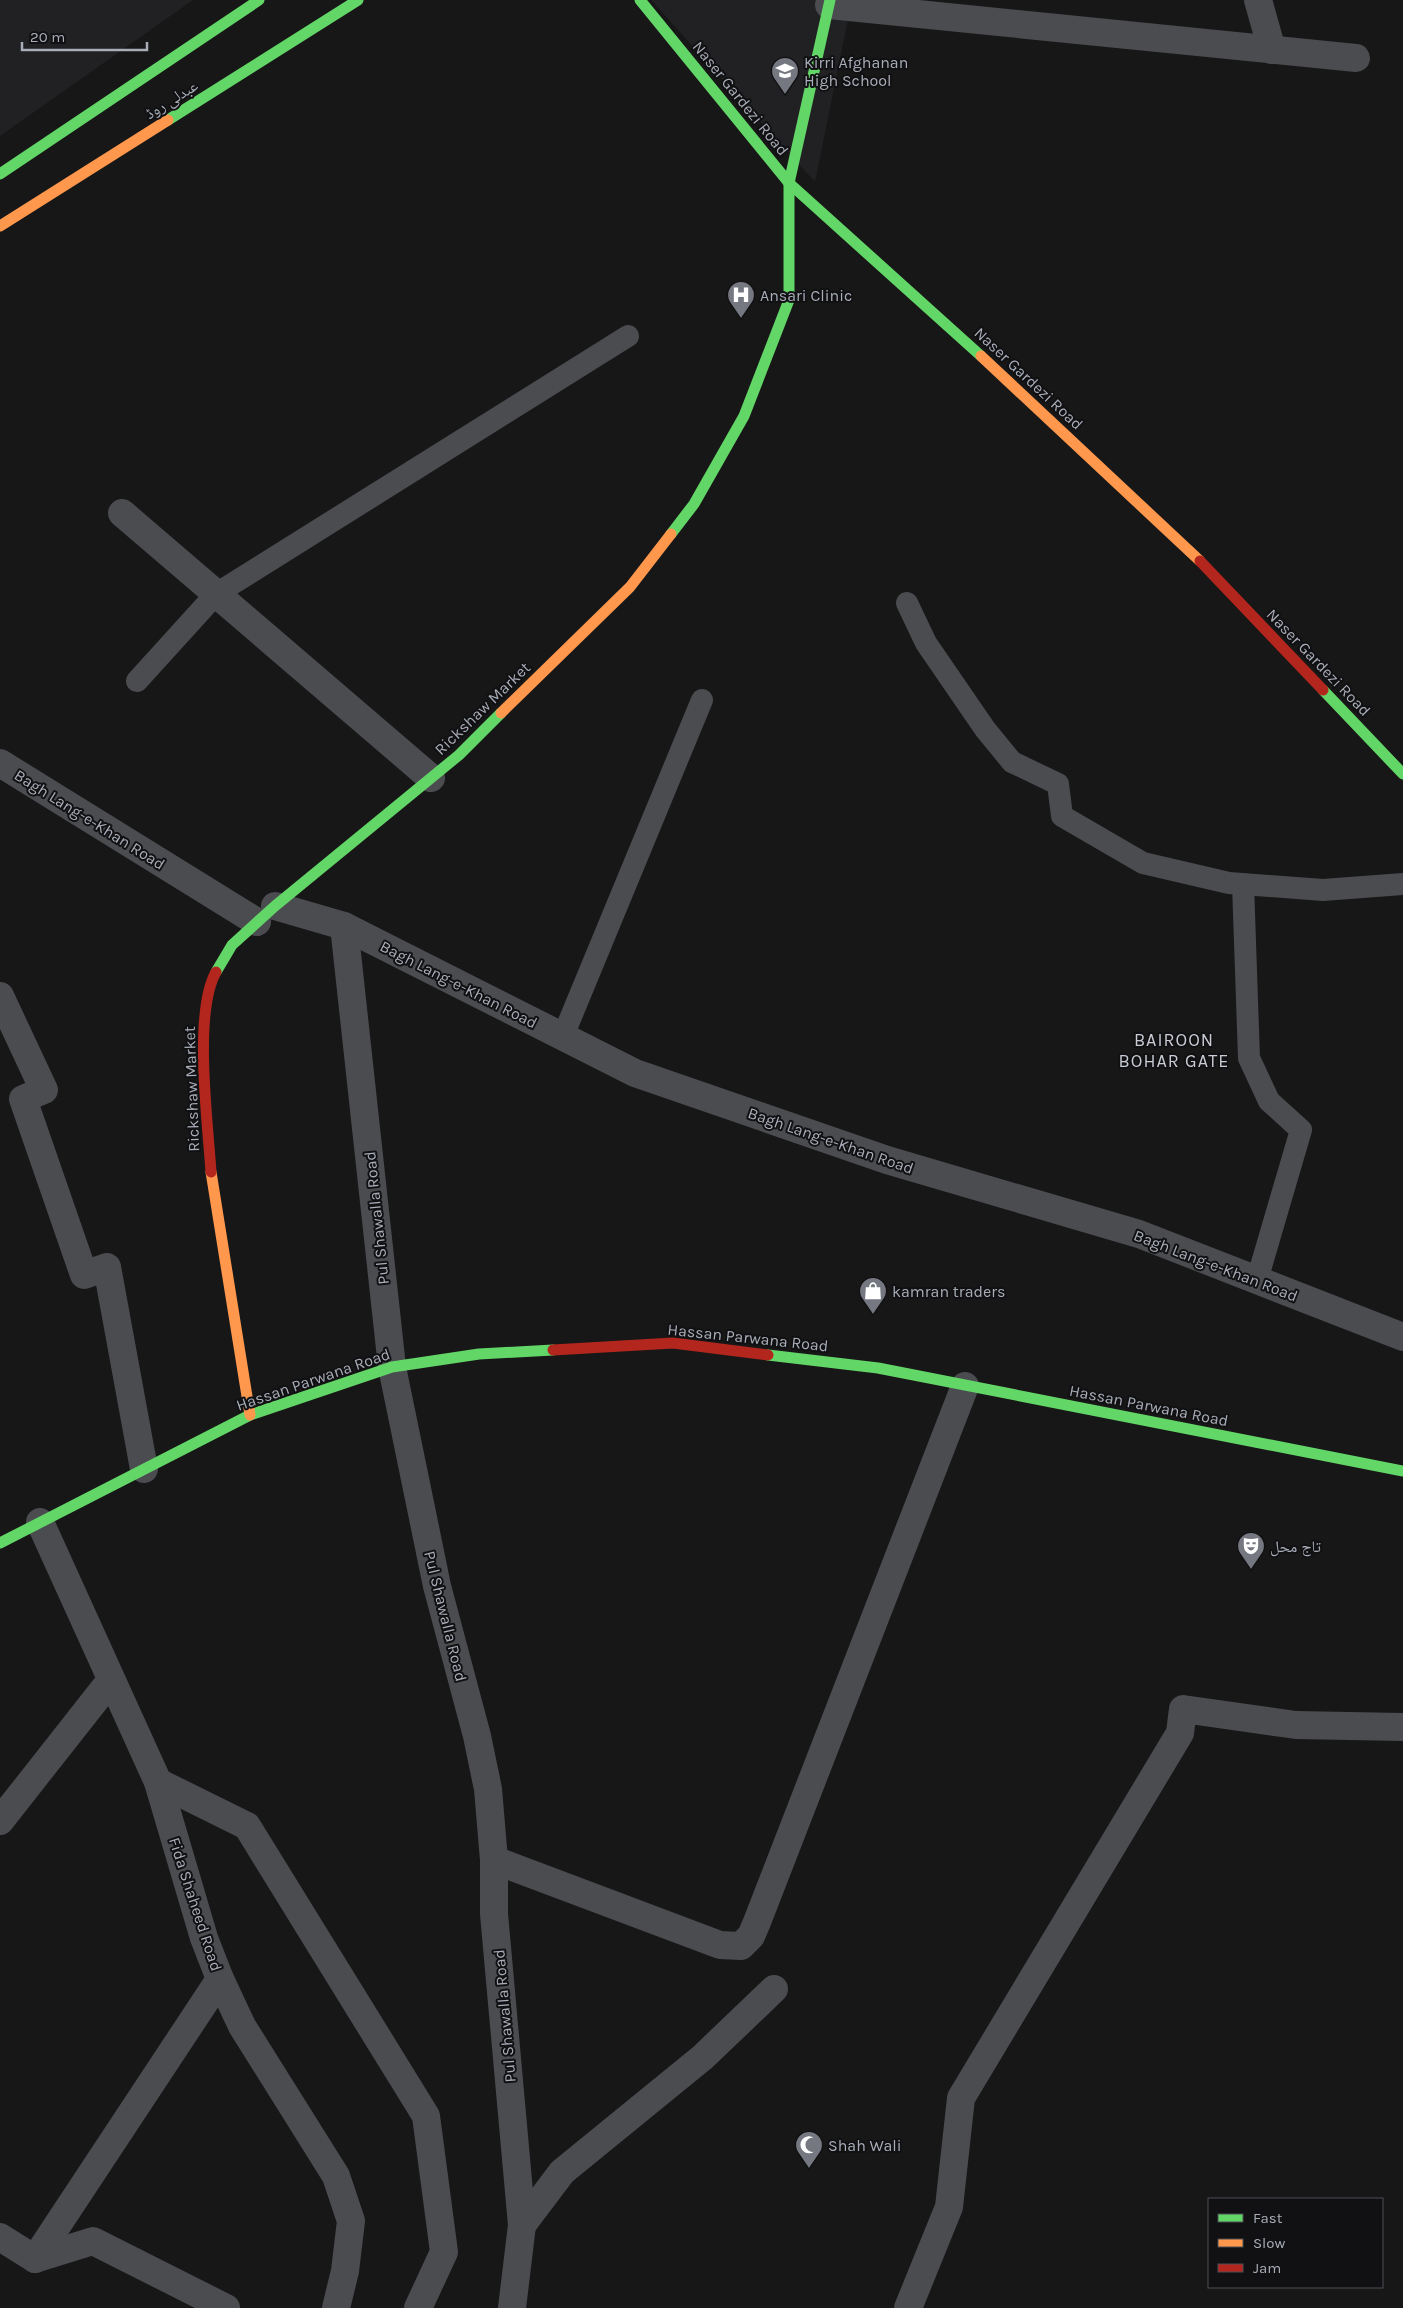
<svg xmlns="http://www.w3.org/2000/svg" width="1403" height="2308" font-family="Karla,'Noto Naskh Arabic',sans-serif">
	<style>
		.built { fill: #212123 }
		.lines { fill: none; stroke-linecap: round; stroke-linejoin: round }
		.lane { stroke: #4b4c50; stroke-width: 22 }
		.street { stroke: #4b4c50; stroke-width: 28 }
		.fast { stroke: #63d668; stroke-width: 11 }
		.slow { stroke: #ff974d; stroke-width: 11 }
		.jam { stroke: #b3261e; stroke-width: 11 }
		.labels { text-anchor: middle; stroke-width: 4; stroke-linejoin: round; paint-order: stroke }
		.poi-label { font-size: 16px; fill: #a8adb8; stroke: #111113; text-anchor: start }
		.street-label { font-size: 16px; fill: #a8adb8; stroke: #111113 }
		.neighbourhood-label { font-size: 18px; letter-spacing: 1px; fill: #c9ccd4; stroke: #111113 }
	</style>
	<rect width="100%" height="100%" fill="#171717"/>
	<!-- built -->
	<g class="built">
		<path d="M0,0h193l-193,136z"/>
		<path d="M651,0h201l-37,182z"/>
	</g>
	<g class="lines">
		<!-- lane -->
		<g class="lane">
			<path d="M907,603l19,40 59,86 27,33 46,22 4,32 81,47 86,20 94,7 80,-6"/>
			<path d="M137,681l79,-87 412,-258"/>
			<path d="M1243,884l6,174 20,43 32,29 -44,150"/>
			<path d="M563,1036l139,-336"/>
		</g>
		<!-- street -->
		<g class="street">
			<path d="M1258,0l14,50"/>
			<path d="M829,5l527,53"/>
			<path d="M122,513l309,265"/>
			<path d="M0,763l257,159"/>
			<path d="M275,906l69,20 291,147 252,87 252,74 264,103"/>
			<path d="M344,926l48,441 45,219 40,150 11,53 6,71v54l28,311 -10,83"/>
			<path d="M0,996l44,94 -21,9 61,176 23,-8 37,202"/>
			<path d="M40,1522l118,260 46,156 16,41 22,47 94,150 15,45 -6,50 -9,37"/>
			<path d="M158,1782l89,44 179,290 18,136 -26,56"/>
			<path d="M0,1821l111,-141"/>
			<path d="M494,1860l226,85 21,1 10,-10 6,-14 208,-536"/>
			<path d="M522,2225l40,-53 141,-115 71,-68"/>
			<path d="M0,2237l35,22 58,-18 133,67"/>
			<path d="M35,2259l185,-280"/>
			<path d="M908,2308l41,-101 12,-109 219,-365 3,-24 113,16 107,2"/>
		</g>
		<!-- fast -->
		<g class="fast">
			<path d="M640,0l149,183 192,173"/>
			<path d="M168,120l190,-120"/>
			<path d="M0,174l259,-174"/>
			<path d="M671,534l23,-30 50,-88 45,-116v-117l41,-183"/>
			<path d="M1323,690l80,84"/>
			<path d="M216,972l16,-27 43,-39 184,-151 42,-42"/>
			<path d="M768,1355l110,13 525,103"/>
			<path d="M0,1543l250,-128 142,-48 87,-13 74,-4"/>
		</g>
		<!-- slow -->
		<g class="slow">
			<path d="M0,226l168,-106"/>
			<path d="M981,356l219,205"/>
			<path d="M501,713l129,-126 41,-53"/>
			<path d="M211,1172l39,243"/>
		</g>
		<!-- jam -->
		<g class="jam">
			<path d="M1200,561l123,129"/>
			<path d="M211,1172c-3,-49 -18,-159 5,-200"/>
			<path d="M553,1350l120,-7 95,12"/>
		</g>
	</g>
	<!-- icons -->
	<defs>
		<symbol id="school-pin" viewBox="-11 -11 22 30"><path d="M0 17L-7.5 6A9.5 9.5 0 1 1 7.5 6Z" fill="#757880" stroke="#111113"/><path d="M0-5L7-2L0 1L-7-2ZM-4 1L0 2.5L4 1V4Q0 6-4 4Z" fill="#fff"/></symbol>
		<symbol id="hospital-pin" viewBox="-11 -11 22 30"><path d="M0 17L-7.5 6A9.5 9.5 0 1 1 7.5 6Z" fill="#757880" stroke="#111113"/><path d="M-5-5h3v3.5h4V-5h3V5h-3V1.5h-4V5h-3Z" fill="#fff"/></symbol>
		<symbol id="shop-pin" viewBox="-11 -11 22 30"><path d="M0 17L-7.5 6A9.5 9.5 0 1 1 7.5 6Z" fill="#757880" stroke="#111113"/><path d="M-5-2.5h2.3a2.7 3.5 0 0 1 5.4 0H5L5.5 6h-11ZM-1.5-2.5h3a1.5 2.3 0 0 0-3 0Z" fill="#fff"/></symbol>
		<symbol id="theatre-pin" viewBox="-11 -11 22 30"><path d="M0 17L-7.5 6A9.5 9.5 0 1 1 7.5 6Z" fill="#757880" stroke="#111113"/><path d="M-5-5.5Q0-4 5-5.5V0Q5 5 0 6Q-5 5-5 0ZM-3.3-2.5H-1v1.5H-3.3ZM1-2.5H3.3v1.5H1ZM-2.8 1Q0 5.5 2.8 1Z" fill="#fff"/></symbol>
		<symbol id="mosque-pin" viewBox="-11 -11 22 30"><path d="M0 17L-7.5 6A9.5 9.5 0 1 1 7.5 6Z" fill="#757880" stroke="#111113"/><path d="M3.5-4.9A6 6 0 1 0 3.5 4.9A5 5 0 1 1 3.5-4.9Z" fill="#fff"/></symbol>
	</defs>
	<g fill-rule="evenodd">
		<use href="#school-pin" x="769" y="55" width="32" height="43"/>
		<use href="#hospital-pin" x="725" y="279" width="32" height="43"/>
		<use href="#shop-pin" x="857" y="1275" width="32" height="43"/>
		<use href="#theatre-pin" x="1235" y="1530" width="32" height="43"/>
		<use href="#mosque-pin" x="793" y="2129" width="32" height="43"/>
	</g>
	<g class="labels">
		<!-- poi labels -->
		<g class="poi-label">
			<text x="804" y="68">Kirri Afghanan<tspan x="804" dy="18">High School</tspan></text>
			<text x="760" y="301">Ansari Clinic</text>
			<text x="892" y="1297">kamran traders</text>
			<text x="1270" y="1552">تاج محل</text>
			<text x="828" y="2151">Shah Wali</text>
		</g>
		<!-- street labels -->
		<g class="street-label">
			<text transform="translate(741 98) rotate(51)" y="6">Naser Gardezi Road</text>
			<text transform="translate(171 99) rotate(-32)" y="6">عبدلی روڈ</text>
			<text transform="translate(1029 378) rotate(43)" y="6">Naser Gardezi Road</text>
			<text transform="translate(1319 662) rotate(46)" y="6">Naser Gardezi Road</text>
			<text transform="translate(482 708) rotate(-44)" y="6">Rickshaw Market</text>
			<text transform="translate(90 819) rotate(32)" y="6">Bagh Lang-e-Khan Road</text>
			<text transform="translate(459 984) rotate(27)" y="6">Bagh Lang-e-Khan Road</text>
			<text transform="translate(191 1089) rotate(-92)" y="6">Rickshaw Market</text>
			<text transform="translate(831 1140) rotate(19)" y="6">Bagh Lang-e-Khan Road</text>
			<text transform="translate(376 1218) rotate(-96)" y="6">Pul Shawalla Road</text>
			<text transform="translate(1216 1265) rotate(21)" y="6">Bagh Lang-e-Khan Road</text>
			<text transform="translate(748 1337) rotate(6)" y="6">Hassan Parwana Road</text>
			<text transform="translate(313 1379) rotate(-19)" y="6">Hassan Parwana Road</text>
			<text transform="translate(1149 1405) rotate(11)" y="6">Hassan Parwana Road</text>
			<text transform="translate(446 1616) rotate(76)" y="6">Pul Shawalla Road</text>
			<text transform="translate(196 1904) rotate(72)" y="6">Fida Shaheed Road</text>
			<text transform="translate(504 2016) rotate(-95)" y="6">Pul Shawalla Road</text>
		</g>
		<!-- neighbourhood labels -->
		<g class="neighbourhood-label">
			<text x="1174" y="1046">BAIROON<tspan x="1174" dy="21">BOHAR GATE</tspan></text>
		</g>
	</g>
	<!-- legend -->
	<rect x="1208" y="2198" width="175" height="90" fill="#111113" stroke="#4d4f55"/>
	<rect x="1218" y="2214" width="25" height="8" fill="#63d668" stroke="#4d4f55"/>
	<text x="1253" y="2223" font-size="15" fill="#a8adb8">Fast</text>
	<rect x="1218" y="2239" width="25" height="8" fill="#ff974d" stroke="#4d4f55"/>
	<text x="1253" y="2248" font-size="15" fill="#a8adb8">Slow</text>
	<rect x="1218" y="2264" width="25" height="8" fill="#b3261e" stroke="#4d4f55"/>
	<text x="1253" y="2273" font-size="15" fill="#a8adb8">Jam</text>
	<!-- scale -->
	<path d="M22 42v8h125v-8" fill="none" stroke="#a8adb8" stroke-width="2.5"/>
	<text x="30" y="42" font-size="15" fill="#a8adb8" stroke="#111113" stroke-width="4" paint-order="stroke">20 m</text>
</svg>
